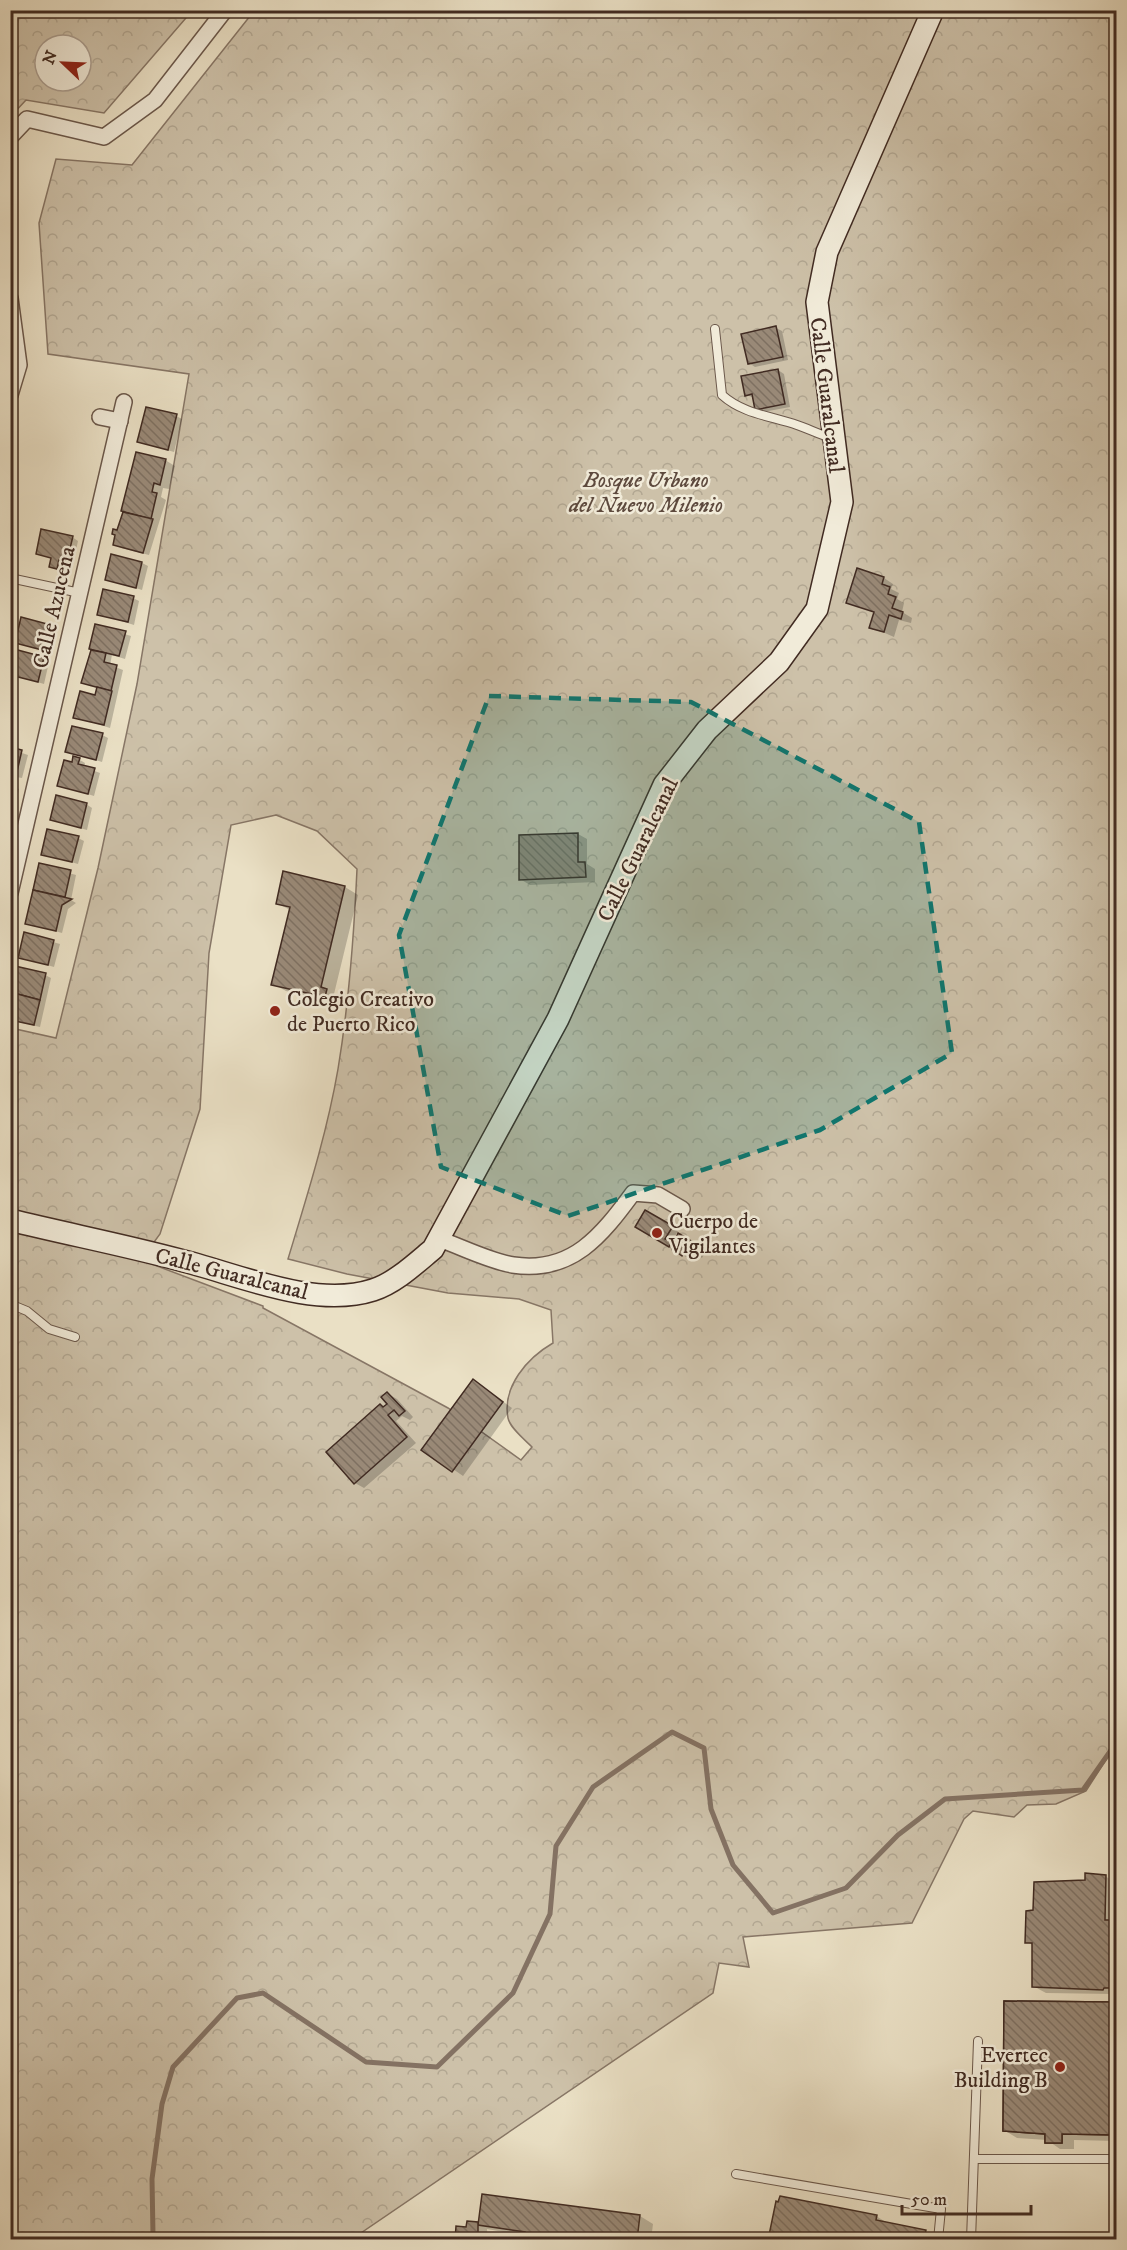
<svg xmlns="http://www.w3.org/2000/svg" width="1127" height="2250" font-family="'IM FELL DW Pica',serif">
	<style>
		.forest { fill: url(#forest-crowns); stroke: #877666; stroke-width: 1.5; fill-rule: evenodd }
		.shadow { fill: #0003 }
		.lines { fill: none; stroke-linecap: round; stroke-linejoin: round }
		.stream { stroke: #847263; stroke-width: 5 }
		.building { fill: url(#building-back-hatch); stroke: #412b22; stroke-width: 1.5 }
		.lane-casing { stroke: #6b584b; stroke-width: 10 }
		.street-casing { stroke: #6b584b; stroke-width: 18 }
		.secondary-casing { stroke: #412b22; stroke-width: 24 }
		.lane { stroke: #f1ebd9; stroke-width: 8 }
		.street { stroke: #f1ebd9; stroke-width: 15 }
		.secondary { stroke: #f1ebd9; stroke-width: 21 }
		.marked { fill: #0f766e; fill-opacity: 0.2; stroke: #0f766e; stroke-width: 4.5; stroke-dasharray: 12 8; stroke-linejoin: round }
		.poi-dot { fill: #8f2418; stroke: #f1ebd9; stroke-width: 2 }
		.labels { text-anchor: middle; stroke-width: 5; stroke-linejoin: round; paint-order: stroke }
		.street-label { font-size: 22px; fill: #412b22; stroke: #f1ebd9 }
		.park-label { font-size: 22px; font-style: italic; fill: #5d493d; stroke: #f1ebd9 }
		.poi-label { font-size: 22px; fill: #412b22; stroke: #f1ebd9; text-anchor: start }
	</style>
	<defs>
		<pattern id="forest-crowns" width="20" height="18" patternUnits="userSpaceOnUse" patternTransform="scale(1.5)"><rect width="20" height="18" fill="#cdc1a9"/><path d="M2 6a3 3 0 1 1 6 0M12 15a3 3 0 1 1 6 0" fill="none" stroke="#b1a691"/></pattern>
		<pattern id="building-back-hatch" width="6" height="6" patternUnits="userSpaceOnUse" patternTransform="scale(1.5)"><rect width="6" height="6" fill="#998977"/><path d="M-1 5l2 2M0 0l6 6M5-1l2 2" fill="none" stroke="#7e7061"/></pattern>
	</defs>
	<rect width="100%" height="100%" fill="#eae0c5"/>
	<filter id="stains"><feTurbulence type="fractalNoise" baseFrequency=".00333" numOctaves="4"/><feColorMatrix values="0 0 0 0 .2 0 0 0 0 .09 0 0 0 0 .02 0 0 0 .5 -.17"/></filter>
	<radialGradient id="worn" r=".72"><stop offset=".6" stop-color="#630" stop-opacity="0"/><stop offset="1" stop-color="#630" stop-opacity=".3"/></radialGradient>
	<!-- forest -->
	<g class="forest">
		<path d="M11,10h181v1l-88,102 -78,-13 -15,16zM45,45h36v36h-36z"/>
		<path d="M254,11h862v1733l-30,47 -30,13 -29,1 -13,12 -41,-6 -9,8 -52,104 -169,14 6,30 -30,-4 -6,30 -361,246 -341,1v-1212l45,10 42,-170 39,-184 52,-310 -141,-20 -9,-131 17,-64 76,6zM276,815l41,16 40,38c-3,66 -8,134 -19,200 -11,64 -31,127 -50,190l59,15 101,19 71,6 32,11 2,33c-26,15 -51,44 -45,75 2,10 17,22 24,29l-11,13 -73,-52 -185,-100v-2l-122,-46 19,-26 40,-125 9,-156 22,-128z"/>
	</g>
	<!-- shadow -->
	<g class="shadow">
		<path d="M776,328l6,3 6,29 -33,7 -6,-4z"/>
		<path d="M778,370l6,4 6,33 -27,5 -6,-3 -2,-11 -9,-3z"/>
		<path d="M176,416l6,3 -8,33 -35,-10z"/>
		<path d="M165,460l10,6 -6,23 -6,-1 -2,9 5,3 -17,55 -28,-7 -6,-3 10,-33z"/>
		<path d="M72,537l6,4 -5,23 -8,-2 -2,9 -13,-5 2,-7 -15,-6z"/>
		<path d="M142,563l6,3 -6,24 -35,-11z"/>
		<path d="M884,578l9,6 -2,5 8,4 -2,6 7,4 -2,9 10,6 -1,5 -12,-3 -5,17 -23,-10 4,-14 -27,-11z"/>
		<path d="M133,598l6,3 -5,24 -35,-11z"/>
		<path d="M96,625l35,11 -6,23 -13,-4 -2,10 13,5 -13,58 -35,-11 21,-20 2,-9 -15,-6z"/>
		<path d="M50,626l6,4 -5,23 -35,-11z"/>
		<path d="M15,651l34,11 -5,22 -34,-10z"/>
		<path d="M102,735l6,3 -6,24 -35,-11z"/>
		<path d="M10,749l18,6 -6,23 -12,-2z"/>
		<path d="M75,757l10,6 -1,4 16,6 -6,23 -35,-11z"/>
		<path d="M10,785l9,4 -5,24 -4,-1z"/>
		<path d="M86,804l6,4 -5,22 -36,-10z"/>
		<path d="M578,834l9,5v25l8,5v13l-65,3 -10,-6v-42z"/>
		<path d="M78,838l6,3 -6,23 -35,-10z"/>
		<path d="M40,865l36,10 -5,25 5,3 -8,6 -6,24 -35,-10z"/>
		<path d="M284,873l61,14 13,8 -24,99 5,3 -1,7 -52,-13 -13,-7 17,-74 -13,-7z"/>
		<path d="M25,934l35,10 -6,23 -35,-10z"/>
		<path d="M45,975l6,3 -11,49 -30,-7v-25z"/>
		<path d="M646,1212l32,19 -7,12 4,3 4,-11 27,16 -4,7 -10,-6 -4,6 -51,-31z"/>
		<path d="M482,1387l30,21 -49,68 -39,-27z"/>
		<path d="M388,1394l9,5 16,18 -3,3 -8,-4 -6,5 20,22 -52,45 -9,-5 29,-75 5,-4z"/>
		<path d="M1105,1876l11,7v258l-42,-1v9h-14l-13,-9 -30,-2 -13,-8 107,-126 1,-10 -66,-1 -13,-7 1,-40 -7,-4 8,-30 51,-31z"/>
		<path d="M484,2196l156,20 13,8 -2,16h-126l1,-4 -39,-7 1,11h-32l12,-12 12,-3z"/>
		<path d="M876,2216l13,8 36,8 13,8h-168z"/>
	</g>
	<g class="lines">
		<!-- stream -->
		<path class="stream" d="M150,2240l3,-5 -1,-56 10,-75 11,-37 64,-69 26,-5 103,69 71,5 76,-74 37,-79 6,-68 37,-59 79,-55 32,16 7,61 22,56 40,48 73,-25 52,-53 47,-36 138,-9 33,-47"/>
	</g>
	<!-- building -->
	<g class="building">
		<path d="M776,326l7,31 -35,7 -7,-30z"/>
		<path d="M778,369l7,35 -30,6 -3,-16 -7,2 -4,-20z"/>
		<path d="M146,407l31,7 -9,36 -31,-8z"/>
		<path d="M136,452l30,7 -6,26 -6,-2 -2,9 5,1 -6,26 -30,-8z"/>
		<path d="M123,512l30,7 -10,34 -30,-8 2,-10 -3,-1 1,-5 4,1z"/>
		<path d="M41,529l32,7 -6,25 -8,-1 -2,9 -8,-2 2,-9 -15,-4z"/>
		<path d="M111,554l31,8 -6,26 -31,-8z"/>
		<path d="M857,568l27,9 -2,7 8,3 -2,7 8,3 -4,11 11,4 -2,7 -12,-4 -5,17 -15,-4 5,-16 -28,-9z"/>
		<path d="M103,589l31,7 -6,26 -31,-7z"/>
		<path d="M21,617l30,8 -5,26 -31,-8z"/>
		<path d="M95,624l31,7 -7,25 -30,-7z"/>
		<path d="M14,649l30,8 -6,25 -28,-7z"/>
		<path d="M91,650l15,3 -2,9 13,3 -6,26 -30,-8z"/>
		<path d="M97,687l15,4 -8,34 -31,-7 7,-27 15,4z"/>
		<path d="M72,726l31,7 -7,27 -31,-8z"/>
		<path d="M10,747l12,3 -6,26 -6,-1z"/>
		<path d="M73,756l7,2 -2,6 17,4 -7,26 -31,-8 7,-26 8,2z"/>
		<path d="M56,795l31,8 -6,25 -31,-8z"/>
		<path d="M47,829l32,7 -7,26 -31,-7z"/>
		<path d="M578,833v29h7l1,15 -67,3v-45z"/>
		<path d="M39,863l32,7 -6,27 -32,-7z"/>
		<path d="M283,871l62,15 -24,101 6,2 -2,8 -54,-12 19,-78 -14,-3z"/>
		<path d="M33,890l39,9 -10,6 -6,26 -31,-7z"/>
		<path d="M24,932l30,8 -6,25 -30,-7z"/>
		<path d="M15,966l31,7 -6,27 -30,-8z"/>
		<path d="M10,992l30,8 -6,25 -24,-5z"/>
		<path d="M645,1210l28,16 -8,13 7,3 -3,5 -34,-20z"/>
		<path d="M678,1233l23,14 -6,9 -10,-6 -3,6 -10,-7z"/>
		<path d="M473,1379l30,23 -51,70 -31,-22z"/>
		<path d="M387,1392l18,19 -6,5 -5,-6 -6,5 19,22 -53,47 -28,-32 54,-48 3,3 4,-3 -6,-7z"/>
		<path d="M1085,1873l21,2 -1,45h6l-1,37h6v31h-12l-1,2 -71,-3v-44h-7l1,-32 7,-1 1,-28 51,-2z"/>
		<path d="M1110,1992h6v143l-54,-1v9h-17v-9l-42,-3 1,-130 106,1z"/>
		<path d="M1110,1992h6v143l-54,-1v9h-17v-9l-42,-3 1,-130 106,1z"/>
		<path d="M482,2194l158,21 -3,25h-113l1,-8 -47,-7z"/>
		<path d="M780,2196l97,19 -1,5 50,10 -2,10h-156l8,-39 2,1z"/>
		<path d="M467,2221l11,1v18h-23l1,-14 10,1z"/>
	</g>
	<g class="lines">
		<defs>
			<g id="lane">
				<path d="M715,329l7,66c21,19 49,21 75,30 12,4 23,10 35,13"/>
				<path d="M10,578l70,15"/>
				<path d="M10,1304l17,7 22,18 26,8"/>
				<path d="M975,2159h141"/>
				<path d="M736,2174l205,35 -3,31"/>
				<path d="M971,2240l7,-199"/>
			</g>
			<g id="street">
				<path d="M10,137l17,-18 77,18 51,-37 70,-90"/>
				<path d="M10,298l9,67 -9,30"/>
				<path d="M100,417l20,4"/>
				<path d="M10,893l114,-491"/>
				<path d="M439,1239c23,8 50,22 74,26 59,9 89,-30 120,-72l25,2 24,14"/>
			</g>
			<path id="secondary" d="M10,1220c57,14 114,25 170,40 57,14 134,49 193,30 22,-7 42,-26 60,-41l125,-230 106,-234 43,-55 72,-68 38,-53 25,-107 -25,-200 10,-50 106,-242"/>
		</defs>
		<!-- lane casing -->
		<use href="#lane" class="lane-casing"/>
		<!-- street casing -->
		<use href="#street" class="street-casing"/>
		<!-- secondary casing -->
		<use href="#secondary" class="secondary-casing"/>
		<!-- lane -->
		<use href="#lane" class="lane"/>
		<!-- street -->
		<use href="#street" class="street"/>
		<!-- secondary -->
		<use href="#secondary" class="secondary"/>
	</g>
	<!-- marked area -->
	<path class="marked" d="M489,696l202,6 228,120 33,231 -132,77 -252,86 -127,-49 -42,-232z"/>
	<!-- markers -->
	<g class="poi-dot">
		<circle cx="275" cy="1011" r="6"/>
		<circle cx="657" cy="1233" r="6"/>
		<circle cx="1060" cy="2067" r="6"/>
	</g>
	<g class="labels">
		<!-- street labels -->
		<g class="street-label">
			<text transform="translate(828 395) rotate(83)" y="8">Calle Guaralcanal</text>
			<text transform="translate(53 607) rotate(-77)" y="8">Calle Azucena</text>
			<text transform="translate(637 849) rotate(-64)" y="8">Calle Guaralcanal</text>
			<text transform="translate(232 1273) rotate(14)" y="8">Calle Guaralcanal</text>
		</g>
		<!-- park labels -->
		<g class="park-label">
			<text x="646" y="487">Bosque Urbano<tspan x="646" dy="25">del Nuevo Milenio</tspan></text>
		</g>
		<!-- poi labels -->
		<g class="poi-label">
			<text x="287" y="1006">Colegio Creativo<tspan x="287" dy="25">de Puerto Rico</tspan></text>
			<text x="669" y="1228">Cuerpo de<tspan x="669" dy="25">Vigilantes</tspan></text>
			<text x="1048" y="2062" text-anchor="end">Evertec<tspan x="1048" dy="25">Building B</tspan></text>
		</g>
	</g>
	<!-- margin -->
	<rect width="1127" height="2250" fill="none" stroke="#eae0c5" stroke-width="36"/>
	<rect x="12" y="12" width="1103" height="2226" fill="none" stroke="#412b22" stroke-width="3"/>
	<rect x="18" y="18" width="1091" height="2214" fill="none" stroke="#412b22" stroke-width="1.5"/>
	<!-- north arrow -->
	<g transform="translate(63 63) rotate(293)"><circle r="28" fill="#f1ebd9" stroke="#ab9e90" stroke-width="1.5"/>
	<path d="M0-4.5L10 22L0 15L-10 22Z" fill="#8f2418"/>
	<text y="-9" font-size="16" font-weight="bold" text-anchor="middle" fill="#412b22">N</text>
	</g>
	<!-- scale -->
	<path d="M902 2205v9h129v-9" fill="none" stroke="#412b22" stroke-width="3"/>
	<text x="911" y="2205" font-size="18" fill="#412b22" stroke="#f1ebd9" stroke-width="4.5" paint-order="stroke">50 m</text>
	<rect width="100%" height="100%" filter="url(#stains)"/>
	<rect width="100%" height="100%" fill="url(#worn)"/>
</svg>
